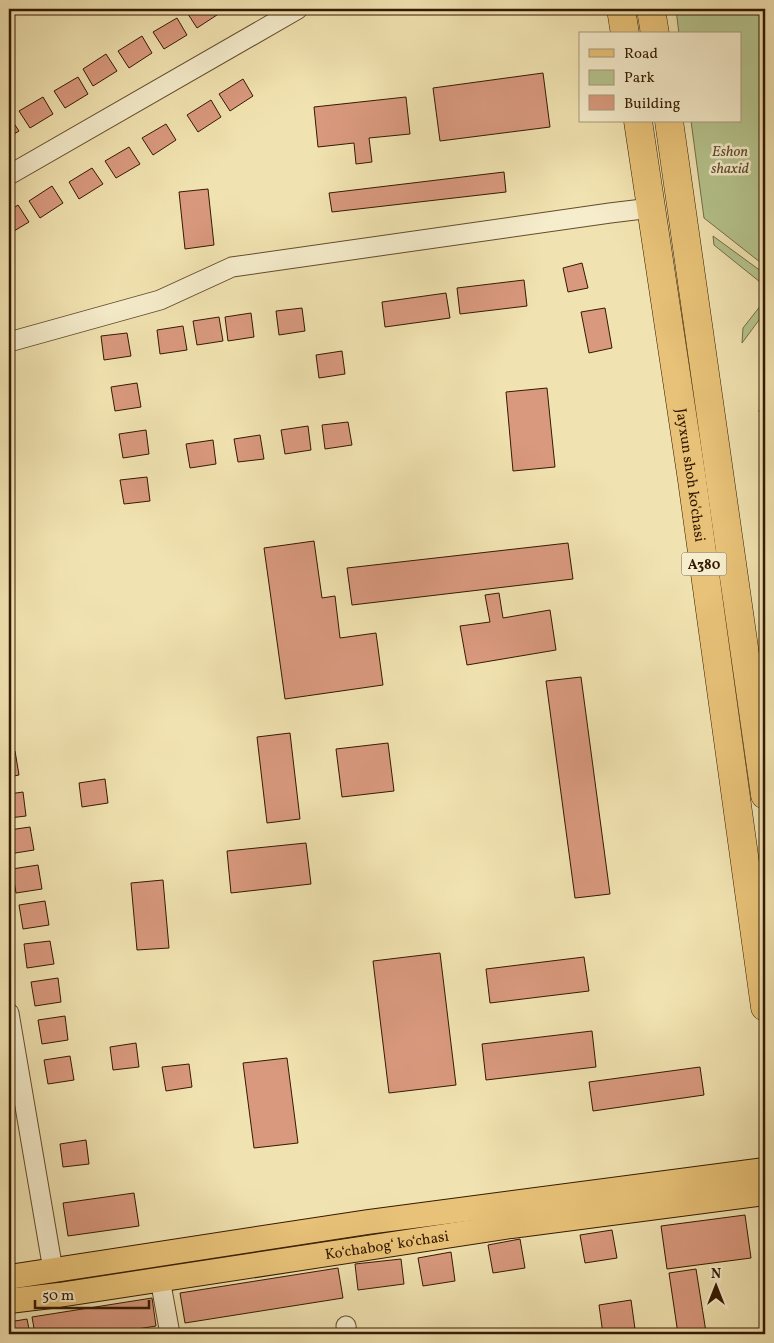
<svg xmlns="http://www.w3.org/2000/svg" width="774" height="1343" font-family="Vollkorn,serif">
	<style>
		.green { fill: #b6c48e; stroke: #756e47 }
		.building { fill: #d9997e; stroke: #341900 }
		.lines { fill: none; stroke-linecap: round; stroke-linejoin: round }
		.minor-casing { stroke: #634c2c; stroke-width: 21 }
		.major-casing { stroke: #341900; stroke-width: 26 }
		.highway-casing { stroke: #341900; stroke-width: 29 }
		.minor { stroke: #f6edcc; stroke-width: 19 }
		.major { stroke: #e8c278; stroke-width: 24 }
		.highway { stroke: #e8c278; stroke-width: 28 }
		.labels { text-anchor: middle; stroke-width: 5; stroke-linejoin: round; paint-order: stroke }
		.shield { fill: #f6edcc; stroke: #6e593d; stroke-width: 1 }
		.shield-label { font-size: 14px; font-weight: bold; fill: #341900 }
		.park-label { font-size: 15px; font-style: italic; fill: #5b4c2b; stroke: #f6edcc }
		.street-label { font-size: 15px; fill: #341900; stroke: #f6edcc }
	</style>
	<rect width="100%" height="100%" fill="#f1e3b1"/>
	<filter id="stains"><feTurbulence type="fractalNoise" baseFrequency=".004" numOctaves="4"/><feColorMatrix values="0 0 0 0 .2 0 0 0 0 .09 0 0 0 0 .02 0 0 0 .5 -.17"/></filter>
	<radialGradient id="worn" r=".72"><stop offset=".6" stop-color="#630" stop-opacity="0"/><stop offset="1" stop-color="#630" stop-opacity=".3"/></radialGradient>
	<!-- green -->
	<g class="green">
		<path d="M676,9h89v257l-61,-48 -13,-97h49v-87h-61z"/>
		<path d="M713,236l52,38v12l-51,-41z"/>
		<path d="M765,300v12l-23,31 1,-15z"/>
	</g>
	<!-- building -->
	<g class="building">
		<path d="M190,9h27l3,4 -23,15 -11,-17z"/>
		<path d="M177,18l10,17 -23,14 -11,-17z"/>
		<path d="M142,36l10,17 -23,15 -11,-17z"/>
		<path d="M106,54l11,17 -24,15 -10,-17z"/>
		<path d="M543,73l7,54 -110,14 -7,-53z"/>
		<path d="M78,77l10,17 -23,14 -11,-17z"/>
		<path d="M243,79l10,17 -23,15 -11,-17z"/>
		<path d="M43,97l10,17 -23,14 -11,-17z"/>
		<path d="M406,97l4,37 -41,4 3,24 -16,2 -2,-21 -36,4 -4,-40z"/>
		<path d="M211,100l10,17 -23,15 -11,-17z"/>
		<path d="M9,116l10,15 -10,6z"/>
		<path d="M166,124l10,16 -23,15 -11,-17z"/>
		<path d="M129,147l11,17 -24,14 -11,-17z"/>
		<path d="M92,168l11,16 -24,15 -10,-17z"/>
		<path d="M504,172l2,20 -174,20 -3,-19z"/>
		<path d="M52,186l11,17 -23,15 -11,-17z"/>
		<path d="M208,189l6,56 -29,4 -6,-57z"/>
		<path d="M18,205l11,17 -20,12v-23z"/>
		<path d="M582,263l6,25 -20,4 -5,-24z"/>
		<path d="M524,280l3,26 -67,8 -3,-26z"/>
		<path d="M446,293l4,25 -65,9 -3,-25z"/>
		<path d="M302,308l3,23 -26,4 -3,-24z"/>
		<path d="M605,308l7,40 -23,5 -8,-41z"/>
		<path d="M251,313l3,24 -26,4 -3,-24z"/>
		<path d="M219,317l4,24 -26,4 -4,-24z"/>
		<path d="M183,326l4,24 -27,4 -3,-24z"/>
		<path d="M127,333l4,23 -27,4 -3,-24z"/>
		<path d="M342,351l3,23 -26,4 -3,-23z"/>
		<path d="M137,383l4,24 -26,4 -4,-24z"/>
		<path d="M547,388l8,79 -42,4 -7,-79z"/>
		<path d="M765,409v33l-6,-32z"/>
		<path d="M348,422l4,23 -27,4 -3,-24z"/>
		<path d="M308,426l3,24 -26,4 -4,-24z"/>
		<path d="M146,430l3,24 -26,4 -4,-24z"/>
		<path d="M260,435l4,24 -26,3 -4,-23z"/>
		<path d="M213,440l3,24 -26,4 -4,-24z"/>
		<path d="M147,477l3,24 -26,3 -4,-24z"/>
		<path d="M314,541l8,57 13,-2 5,42 36,-5 7,52 -98,14 -21,-151z"/>
		<path d="M568,543l5,36 -221,26 -5,-37z"/>
		<path d="M499,593l4,25 47,-8 6,40 -89,15 -7,-39 30,-4 -5,-27z"/>
		<path d="M581,677l29,217 -35,4 -29,-217z"/>
		<path d="M290,733l10,86 -33,4 -10,-86z"/>
		<path d="M388,743l6,48 -52,6 -6,-48z"/>
		<path d="M15,751l4,24 -10,2v-25z"/>
		<path d="M105,779l3,24 -26,4 -3,-24z"/>
		<path d="M23,792l3,24 -17,2v-24z"/>
		<path d="M30,827l4,23 -25,4v-24z"/>
		<path d="M306,843l5,41 -80,9 -4,-42z"/>
		<path d="M38,865l4,24 -26,4 -4,-24z"/>
		<path d="M163,880l6,68 -32,2 -6,-67z"/>
		<path d="M45,901l4,24 -26,4 -4,-24z"/>
		<path d="M50,941l4,23 -27,4 -3,-24z"/>
		<path d="M440,953l16,132 -67,8 -16,-132z"/>
		<path d="M584,957l5,34 -99,12 -4,-34z"/>
		<path d="M58,978l3,24 -26,4 -4,-24z"/>
		<path d="M65,1016l3,24 -26,4 -4,-24z"/>
		<path d="M592,1031l4,36 -110,13 -4,-36z"/>
		<path d="M136,1043l3,24 -26,3 -3,-23z"/>
		<path d="M70,1056l4,24 -26,4 -4,-24z"/>
		<path d="M287,1058l11,85 -44,5 -11,-85z"/>
		<path d="M189,1064l3,23 -26,4 -4,-24z"/>
		<path d="M700,1067l4,28 -111,16 -4,-29z"/>
		<path d="M86,1140l3,24 -26,3 -3,-23z"/>
		<path d="M9,1153h1l4,24h-5z"/>
		<path d="M134,1193l5,33 -71,10 -5,-33z"/>
		<path d="M745,1215l6,43 -84,11 -6,-43z"/>
		<path d="M612,1230l5,28 -32,5 -5,-28z"/>
		<path d="M520,1239l5,29 -32,5 -5,-28z"/>
		<path d="M451,1252l4,29 -32,5 -5,-28z"/>
		<path d="M401,1259l3,25 -46,6 -3,-26z"/>
		<path d="M338,1268l5,30 -158,25 -5,-30z"/>
		<path d="M696,1269l10,63 -28,2 -9,-61z"/>
		<path d="M152,1298l4,28 -50,8h-71l-3,-17z"/>
		<path d="M631,1300l4,29 -32,5 -4,-29z"/>
		<path d="M27,1319l3,15h-21v-12z"/>
	</g>
	<g class="lines">
		<defs>
			<g id="minor">
				<path d="M9,175l289,-166"/>
				<path d="M9,342l151,-42 72,-33 378,-54 41,-5"/>
				<path d="M9,1013l44,257"/>
				<path d="M160,1279l10,55"/>
				<path d="M346,1326l1,8"/>
			</g>
			<g id="major">
				<path d="M9,1277l359,-55 397,-52"/>
				<path id="s1" d="M9,1301l50,-6 452,-69 254,-33"/>
			</g>
			<g id="highway">
				<path d="M621,9l4,25"/>
				<path d="M651,9l4,25"/>
				<path id="s2" d="M638,121l54,359 73,527"/>
				<path d="M669,121l96,674"/>
			</g>
		</defs>
		<!-- minor casing -->
		<use href="#minor" class="minor-casing"/>
		<!-- major casing -->
		<use href="#major" class="major-casing"/>
		<!-- highway casing -->
		<use href="#highway" class="highway-casing"/>
		<!-- minor -->
		<use href="#minor" class="minor"/>
		<!-- major -->
		<use href="#major" class="major"/>
		<!-- highway -->
		<use href="#highway" class="highway"/>
	</g>
	<g class="labels">
		<!-- shield labels -->
		<rect class="shield" x="681.5" y="552.5" width="45" height="23" rx="4"/>
		<g class="shield-label">
			<text x="704" y="569">A380</text>
		</g>
		<!-- park labels -->
		<g class="park-label">
			<text x="730" y="156">Eshon<tspan x="730" dy="17">shaxid</tspan></text>
		</g>
		<!-- street labels -->
		<g class="street-label">
			<text dy="5" stroke="none"><textPath href="#s2" startOffset="358">Jayxun shoh ko'chasi</textPath></text>
			<text dy="5" stroke="none"><textPath href="#s1" startOffset="382">Ko‘chabog‘ ko‘chasi</textPath></text>
		</g>
	</g>
	<!-- margin -->
	<rect width="774" height="1343" fill="none" stroke="#f1e3b1" stroke-width="30"/>
	<rect x="10" y="10" width="754" height="1323" fill="none" stroke="#341900" stroke-width="2.5"/>
	<rect x="15" y="15" width="744" height="1313" fill="none" stroke="#341900"/>
	<!-- legend -->
	<rect x="579" y="32" width="162" height="90" fill="#f6edcc" stroke="#a8987a"/>
	<rect x="589" y="49" width="25" height="8" fill="#e8c278" stroke="#a8987a"/>
	<text x="624" y="58" font-size="15" fill="#341900">Road</text>
	<rect x="589" y="70" width="25" height="15" fill="#b6c48e" stroke="#a8987a"/>
	<text x="624" y="82" font-size="15" fill="#341900">Park</text>
	<rect x="589" y="95" width="25" height="15" fill="#d9997e" stroke="#a8987a"/>
	<text x="624" y="108" font-size="15" fill="#341900">Building</text>
	<!-- north arrow -->
	<g transform="translate(716 1286)" stroke="#f6edcc" stroke-width="4" paint-order="stroke">
	<path d="M0-4L9 19L0 12L-9 19Z" fill="#341900"/>
	<text y="-8" font-size="14" font-weight="bold" text-anchor="middle" fill="#341900">N</text>
	</g>
	<!-- scale -->
	<path d="M35 1300v8h114v-8" fill="none" stroke="#341900" stroke-width="2.5"/>
	<text x="42" y="1300" font-size="15" fill="#341900" stroke="#f6edcc" stroke-width="4" paint-order="stroke">50 m</text>
	<rect width="100%" height="100%" filter="url(#stains)"/>
	<rect width="100%" height="100%" fill="url(#worn)"/>
</svg>
